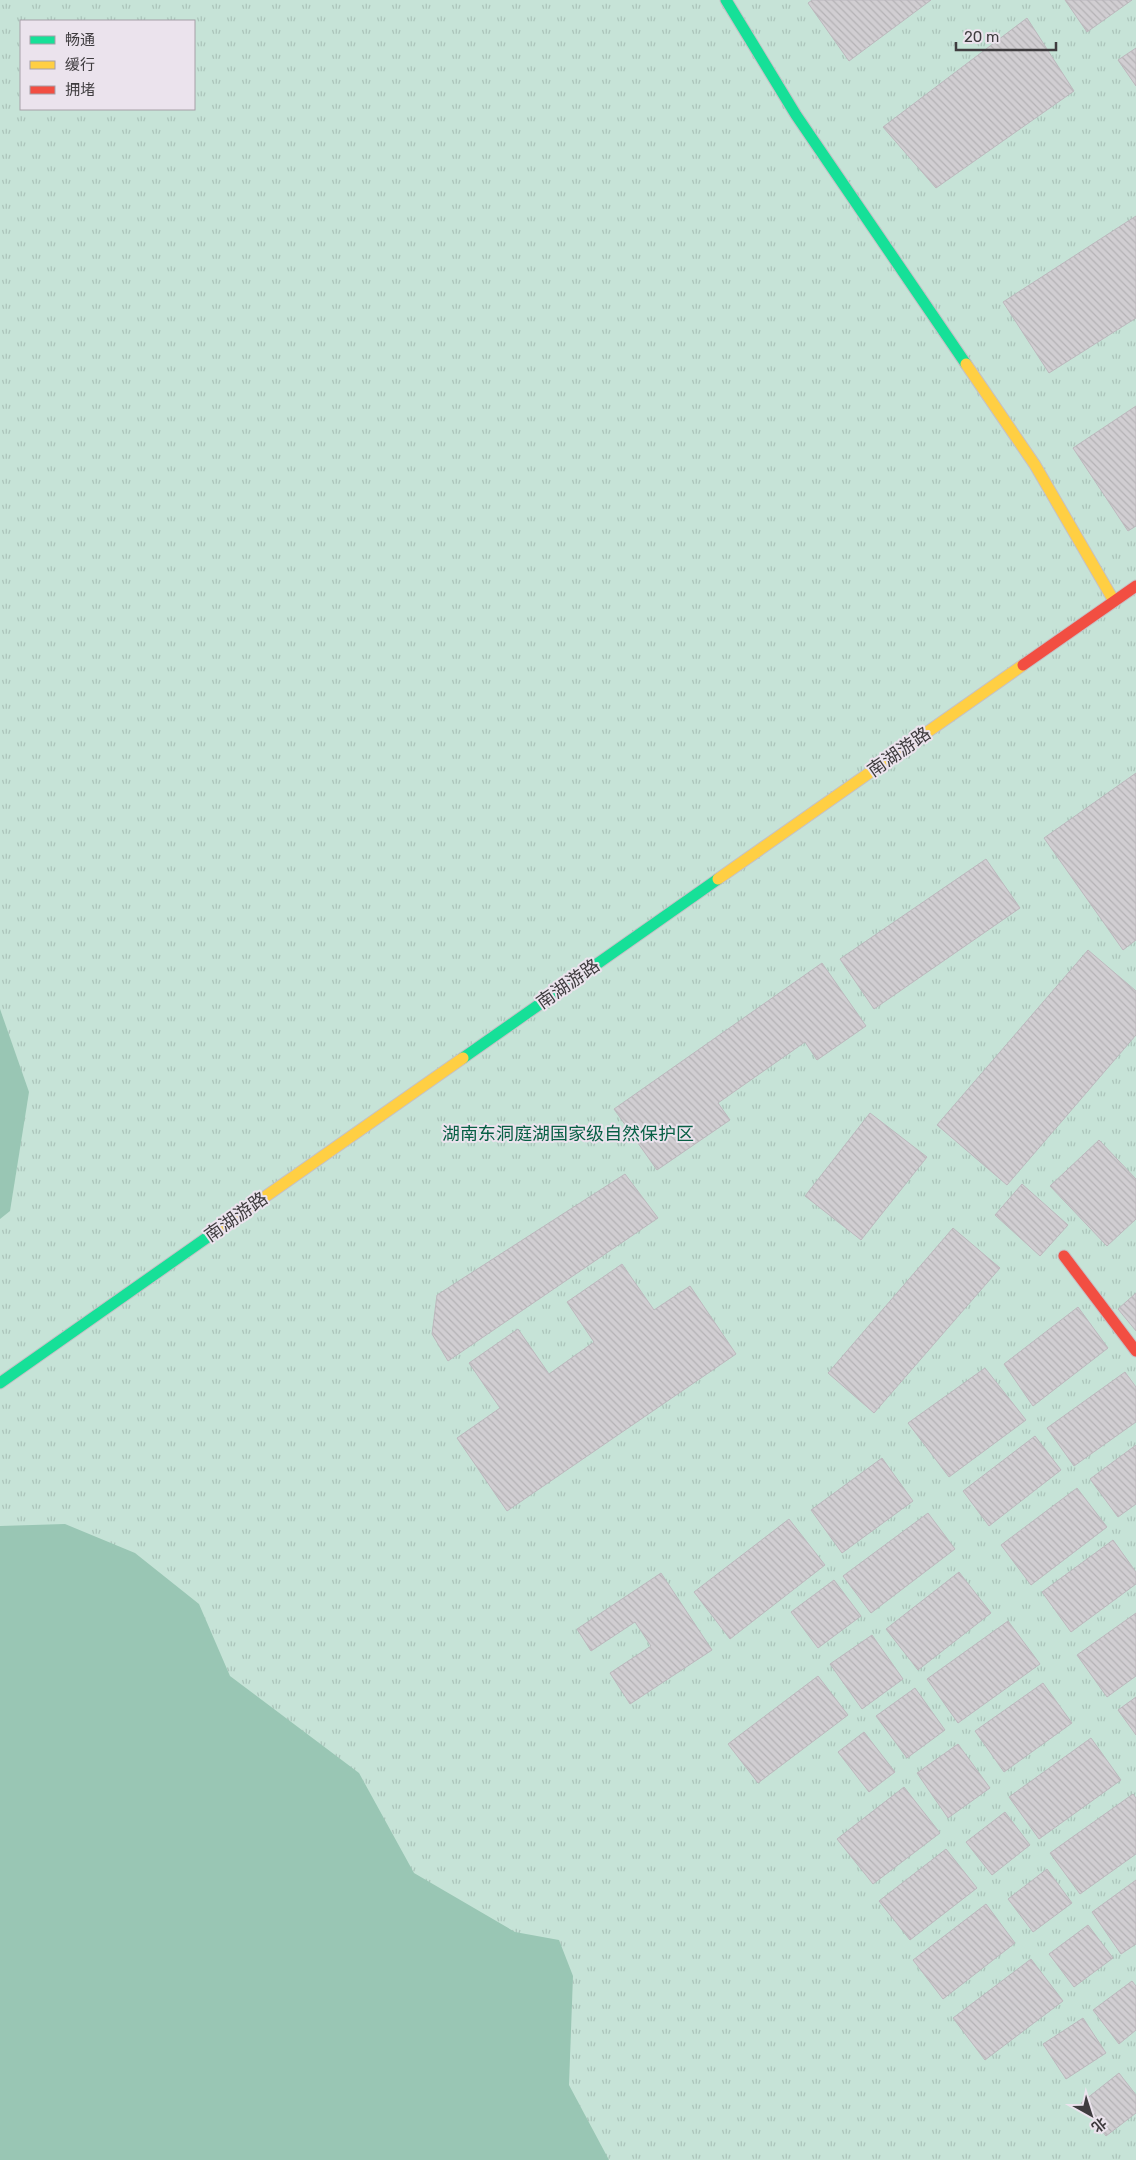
<svg xmlns="http://www.w3.org/2000/svg" width="1136" height="2160" font-family="Rubik,'Noto Sans SC',sans-serif">
	<style>
		.park { fill: url(#park-tufts); fill-rule: evenodd }
		.water { fill: #99c6b4 }
		.building { fill: url(#building-back-hatch); stroke: #bcb8bd }
		.lines { fill: none; stroke-linecap: round; stroke-linejoin: round }
		.fast-casing { stroke: #c5c1c6; stroke-width: 13 }
		.slow-casing { stroke: #c5c1c6; stroke-width: 13 }
		.jam-casing { stroke: #c5c1c6; stroke-width: 13 }
		.fast { stroke: #16e098; stroke-width: 11 }
		.slow { stroke: #ffcf43; stroke-width: 11 }
		.jam { stroke: #f24e42; stroke-width: 11 }
		.labels { text-anchor: middle; stroke-width: 4; stroke-linejoin: round; paint-order: stroke }
		.street-label { font-size: 18px; fill: #3f3c3f; stroke: #ebe3ed }
		.park-label { font-size: 18px; fill: #075f44; stroke: #ebe3ed }
	</style>
	<defs>
		<pattern id="park-tufts" width="24" height="20" patternUnits="userSpaceOnUse" patternTransform="scale(1.25)"><rect width="24" height="20" fill="#c6e3d7"/><path d="M3 7l-1-3M5 7V3M7 7l1-3M15 17l-1-3M17 17v-4M19 17l1-3" fill="none" stroke="#abc4ba"/></pattern>
		<pattern id="building-back-hatch" width="6" height="6" patternUnits="userSpaceOnUse" patternTransform="scale(1.25)"><rect width="6" height="6" fill="#d1ced2"/><path d="M-1 5l2 2M0 0l6 6M5-1l2 2" fill="none" stroke="#b4b2b5"/></pattern>
	</defs>
	<rect width="100%" height="100%" fill="#eae5eb"/>
	<!-- park -->
	<path class="park" d="M0,0h1136v2160h-1136zM21,21h173v88h-173z"/>
	<!-- water -->
	<g class="water">
		<path d="M0,1009l29,83 -19,119 -10,8z"/>
		<path d="M65,1524l70,29 64,51 31,72 129,97 55,100 101,59 44,8 14,36 -4,109 40,75h-609v-634z"/>
	</g>
	<!-- building -->
	<g class="building">
		<path d="M812,0h119l-82,61 -41,-58z"/>
		<path d="M1065,0h67l-45,32z"/>
		<path d="M1027,18l47,73 -138,97 -53,-61z"/>
		<path d="M1136,48v38l-18,-26z"/>
		<path d="M1136,216v102l-87,55 -46,-71z"/>
		<path d="M1136,406v120l-8,5 -55,-83z"/>
		<path d="M1136,773v167l-13,10 -79,-112z"/>
		<path d="M986,859l34,49 -146,101 -34,-50z"/>
		<path d="M1088,950l48,41v44l-129,150 -70,-60z"/>
		<path d="M822,963l44,63 -49,34 -12,-18 -87,61 12,17 -73,50 -43,-61z"/>
		<path d="M870,1113l57,44 -66,83 -56,-44z"/>
		<path d="M1099,1140l37,39v40l-29,27 -57,-60z"/>
		<path d="M625,1174l33,44 -210,143 -16,-27 5,-39z"/>
		<path d="M1022,1184l46,41 -28,31 -45,-41z"/>
		<path d="M953,1228l47,40 -126,145 -46,-40z"/>
		<path d="M622,1264l32,46 36,-24 46,68 -229,157 -50,-73 43,-30 -31,-45 49,-34 31,45 45,-32 -27,-40z"/>
		<path d="M1136,1293v38l-18,-22z"/>
		<path d="M1078,1307l30,41 -75,58 -29,-42z"/>
		<path d="M985,1368l41,52 -77,57 -41,-54z"/>
		<path d="M1125,1372l11,15v35l-62,44 -27,-38z"/>
		<path d="M1035,1436l26,34 -72,56 -26,-35z"/>
		<path d="M1136,1445v59l-18,13 -28,-38z"/>
		<path d="M882,1458l31,43 -71,52 -31,-43z"/>
		<path d="M1077,1488l30,39 -76,58 -30,-40z"/>
		<path d="M928,1513l27,36 -84,64 -28,-37z"/>
		<path d="M789,1519l36,46 -95,74 -36,-47z"/>
		<path d="M1113,1540l23,32v12l-65,48 -29,-40z"/>
		<path d="M959,1572l32,41 -73,57 -32,-41z"/>
		<path d="M661,1573l51,77 -82,54 -20,-31 41,-27 -16,-24 -44,29 -14,-22z"/>
		<path d="M834,1580l27,36 -43,32 -27,-36z"/>
		<path d="M1136,1613v63l-29,21 -30,-42z"/>
		<path d="M1008,1621l32,43 -82,59 -31,-44z"/>
		<path d="M872,1635l31,44 -41,30 -32,-45z"/>
		<path d="M818,1676l30,39 -90,68 -30,-39z"/>
		<path d="M1043,1683l29,40 -68,49 -29,-41z"/>
		<path d="M915,1688l30,42 -38,28 -31,-42z"/>
		<path d="M1136,1697v38l-18,-25z"/>
		<path d="M864,1732l31,40 -26,20 -31,-40z"/>
		<path d="M1091,1738l30,42 -82,59 -30,-42z"/>
		<path d="M958,1744l32,44 -42,30 -31,-45z"/>
		<path d="M904,1787l36,46 -67,51 -36,-45z"/>
		<path d="M1133,1794l3,4v56l-56,40 -30,-41z"/>
		<path d="M1005,1812l25,33 -38,30 -26,-33z"/>
		<path d="M946,1849l31,39 -67,52 -31,-39z"/>
		<path d="M1047,1869l25,34 -39,29 -25,-33z"/>
		<path d="M1136,1880v64l-15,10 -29,-42z"/>
		<path d="M986,1904l29,39 -72,56 -30,-39z"/>
		<path d="M1088,1925l25,33 -39,29 -25,-33z"/>
		<path d="M1031,1959l32,42 -78,59 -32,-42z"/>
		<path d="M1132,1981l4,5v44l-17,14 -26,-34z"/>
		<path d="M1083,2018l23,35 -40,26 -23,-35z"/>
		<path d="M1119,2073l17,22v18l-30,23 -25,-33z"/>
	</g>
	<g class="lines">
		<defs>
			<g id="fast">
				<path d="M726,0l70,115 170,249"/>
				<path d="M463,1058l255,-179"/>
				<path d="M0,1383l222,-156"/>
			</g>
			<g id="slow">
				<path d="M966,364l69,101 79,136"/>
				<path d="M718,879l305,-214"/>
				<path d="M222,1227l241,-169"/>
			</g>
			<g id="jam">
				<path d="M1023,665l113,-79"/>
				<path d="M1064,1256l72,95"/>
			</g>
		</defs>
		<!-- fast casing -->
		<use href="#fast" class="fast-casing"/>
		<!-- slow casing -->
		<use href="#slow" class="slow-casing"/>
		<!-- jam casing -->
		<use href="#jam" class="jam-casing"/>
		<!-- fast -->
		<use href="#fast" class="fast"/>
		<!-- slow -->
		<use href="#slow" class="slow"/>
		<!-- jam -->
		<use href="#jam" class="jam"/>
	</g>
	<g class="labels">
		<!-- street labels -->
		<g class="street-label">
			<text transform="translate(899 752) rotate(-35)" y="6">南湖游路</text>
			<text transform="translate(568 984) rotate(-35)" y="6">南湖游路</text>
			<text transform="translate(236 1217) rotate(-35)" y="6">南湖游路</text>
		</g>
		<!-- park labels -->
		<g class="park-label">
			<text x="568" y="1140">湖南东洞庭湖国家级自然保护区</text>
		</g>
	</g>
	<!-- legend -->
	<rect x="20" y="20" width="175" height="90" fill="#ebe3ed" stroke="#a6a0a7"/>
	<rect x="30" y="36" width="25" height="8" fill="#16e098" stroke="#a6a0a7"/>
	<text x="65" y="45" font-size="15" fill="#3f3c3f">畅通</text>
	<rect x="30" y="61" width="25" height="8" fill="#ffcf43" stroke="#a6a0a7"/>
	<text x="65" y="70" font-size="15" fill="#3f3c3f">缓行</text>
	<rect x="30" y="86" width="25" height="8" fill="#f24e42" stroke="#a6a0a7"/>
	<text x="65" y="95" font-size="15" fill="#3f3c3f">拥堵</text>
	<!-- north arrow -->
	<g transform="translate(1091 2115) rotate(141)" stroke="#ebe3ed" stroke-width="4" paint-order="stroke">
	<path d="M0-4L9 19L0 12L-9 19Z" fill="#3f3c3f"/>
	<text y="-8" font-size="14" font-weight="bold" text-anchor="middle" fill="#3f3c3f">北</text>
	</g>
	<!-- scale -->
	<path d="M956 42v8h100v-8" fill="none" stroke="#3f3c3f" stroke-width="2.5"/>
	<text x="964" y="42" font-size="15" fill="#3f3c3f" stroke="#ebe3ed" stroke-width="4" paint-order="stroke">20 m</text>
</svg>
